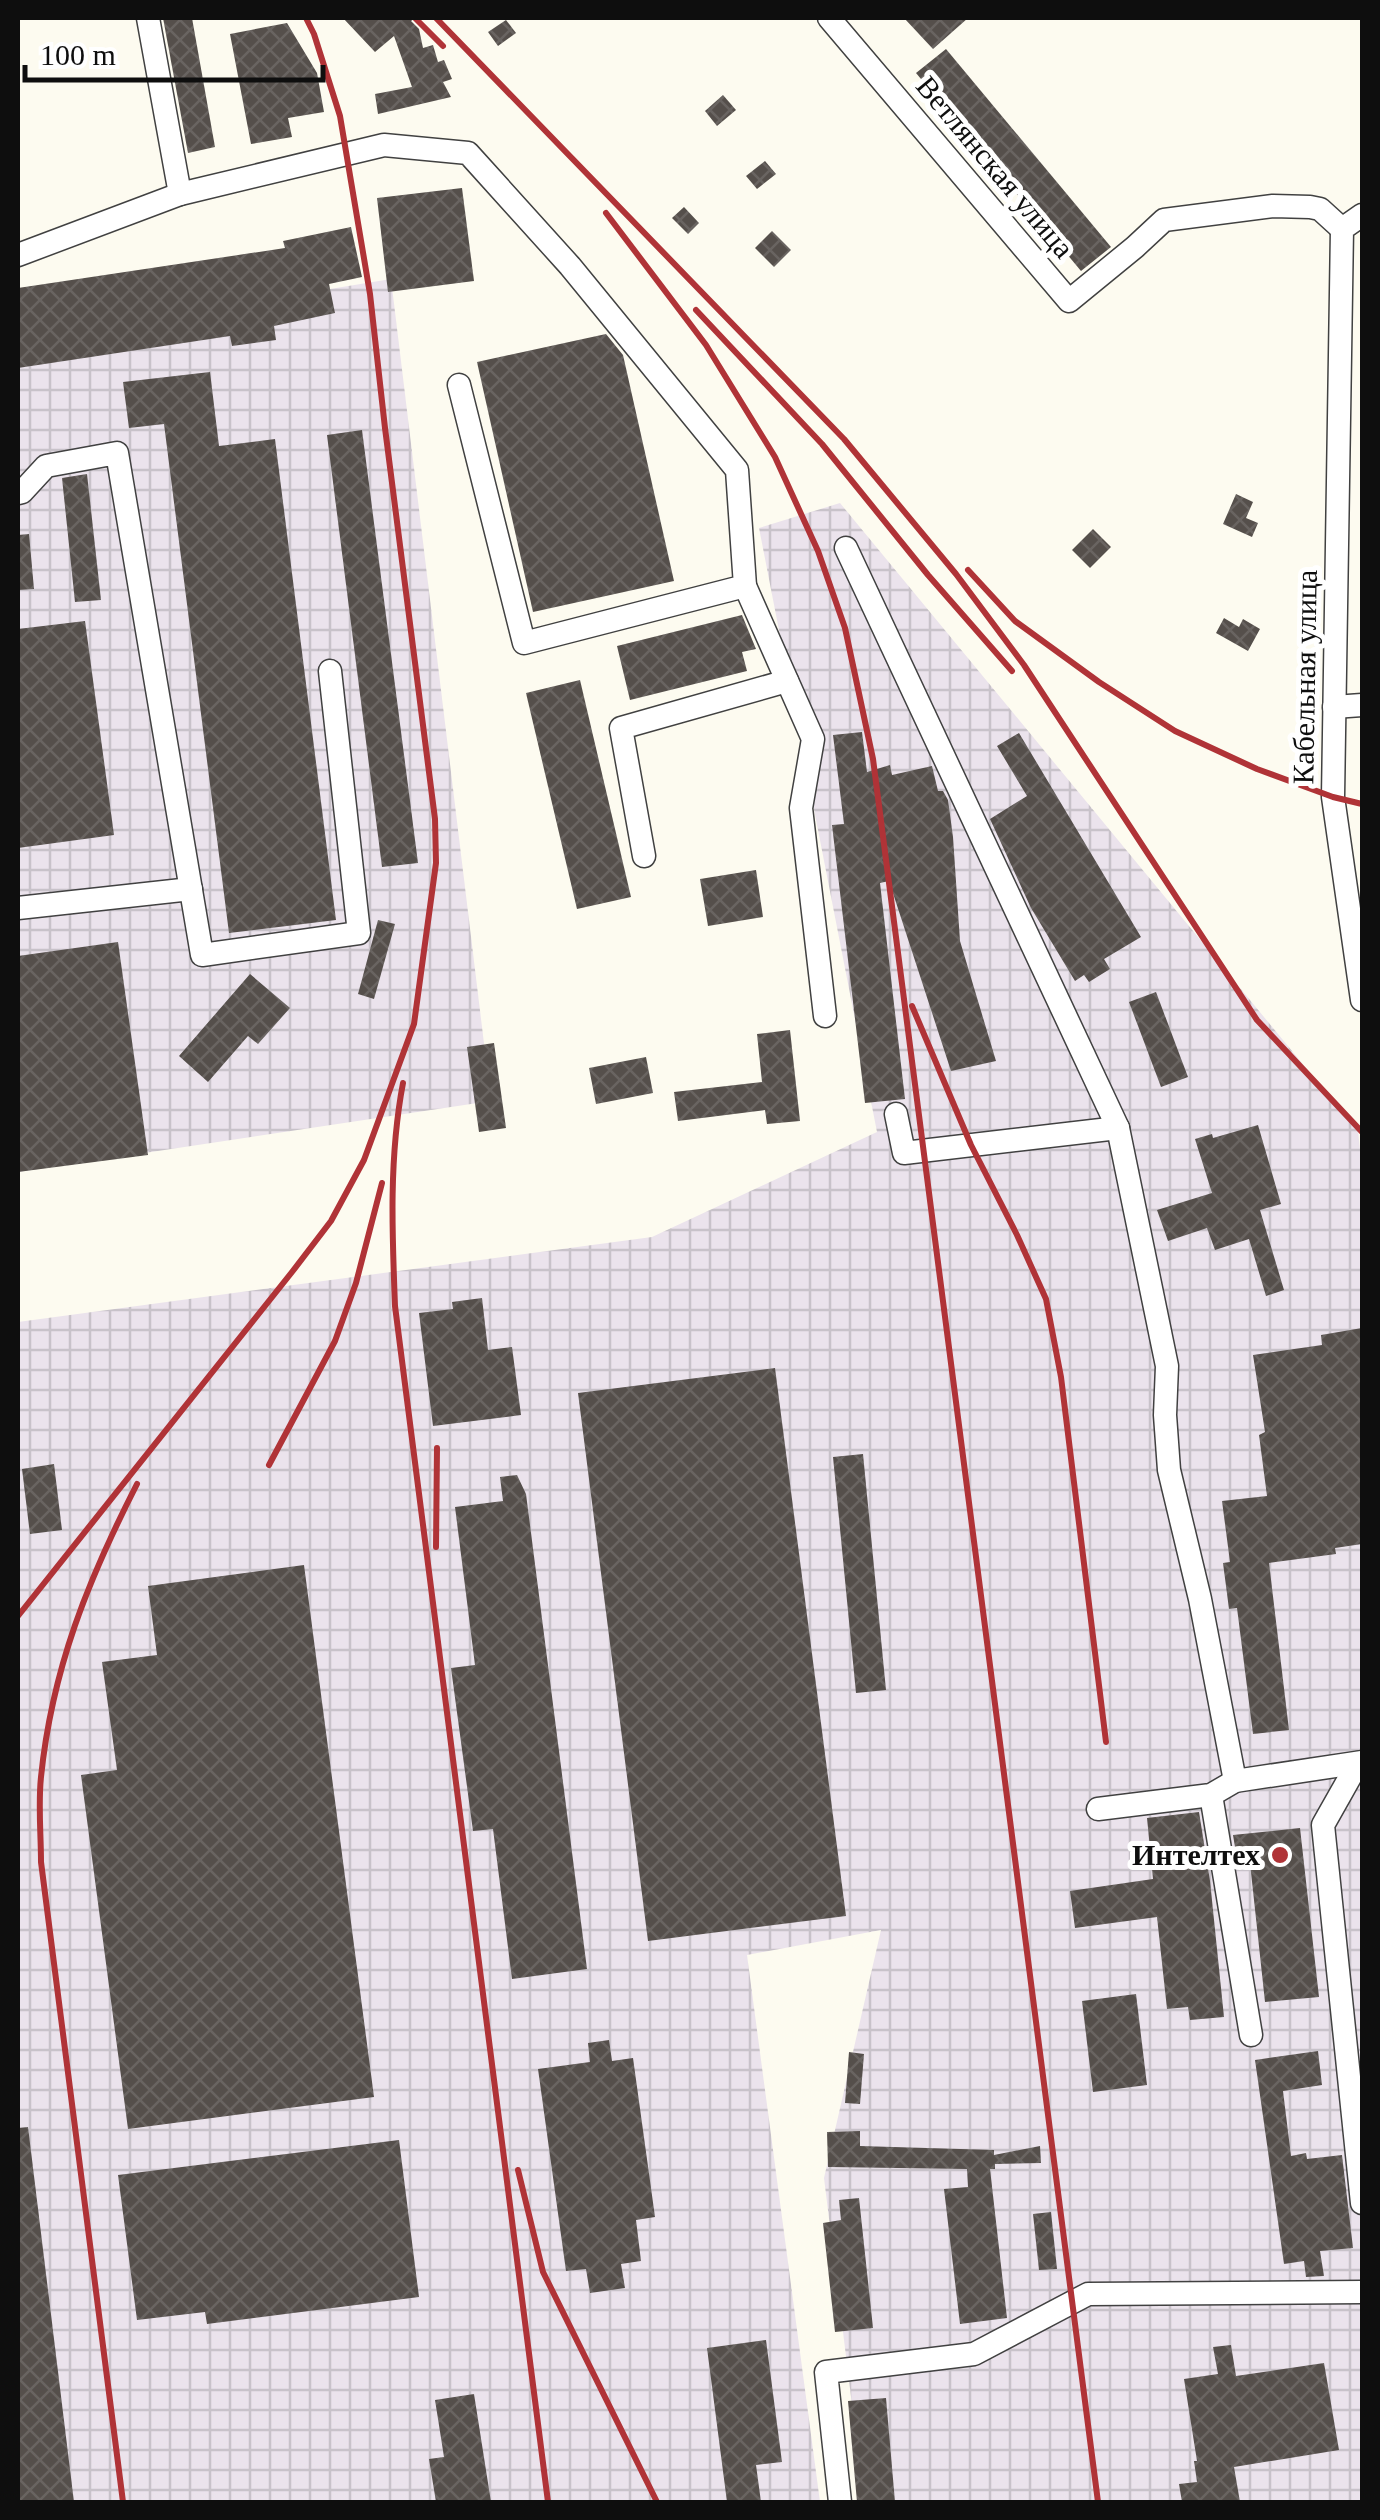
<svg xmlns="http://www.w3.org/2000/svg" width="1380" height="2520" font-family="Georgia,serif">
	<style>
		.industrial { fill: url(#industrial-grid) }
		.building { fill: url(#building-cross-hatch) }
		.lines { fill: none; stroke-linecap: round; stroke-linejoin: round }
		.minor-casing { stroke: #414141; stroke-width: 25 }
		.minor { stroke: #fff; stroke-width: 22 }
		.rail { stroke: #b03337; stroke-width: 6 }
		.poi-dot { fill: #b03337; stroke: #fff; stroke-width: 4 }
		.labels { text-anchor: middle; stroke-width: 10; stroke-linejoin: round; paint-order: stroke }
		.street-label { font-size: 30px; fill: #0e0e0e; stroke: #fff }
		.poi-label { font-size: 30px; font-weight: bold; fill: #0e0e0e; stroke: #fff; text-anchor: end }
	</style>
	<defs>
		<pattern id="industrial-grid" width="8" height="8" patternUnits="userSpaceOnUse" patternTransform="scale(2.5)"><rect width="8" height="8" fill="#ebe3ec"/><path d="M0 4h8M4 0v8" fill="none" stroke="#c8c2c9"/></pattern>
		<pattern id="building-cross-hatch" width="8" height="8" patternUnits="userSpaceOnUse" patternTransform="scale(2.5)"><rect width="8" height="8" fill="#554f4b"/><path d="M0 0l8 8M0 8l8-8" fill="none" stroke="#696461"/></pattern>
	</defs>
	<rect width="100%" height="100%" fill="#fdfbf0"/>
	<!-- industrial -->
	<g class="industrial">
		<path d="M391,279l100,822 -473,71v-832z"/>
		<path d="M840,503l518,628 4,37v1334h-498l-40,-324 57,-248 -134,25 73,547h-802v-1180l634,-85 225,-105 -118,-604z"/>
	</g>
	<!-- building -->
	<g class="building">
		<path d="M163,18h29l23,129 -27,6z"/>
		<path d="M343,18h72l-4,3 8,8 4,19 10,-3 5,17 6,-2 8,19 -9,3 8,15 -73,17 -3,-20 37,-7 -18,-51 -19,16z"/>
		<path d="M904,18h64l-35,31z"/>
		<path d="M506,20l10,13 -18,13 -10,-14z"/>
		<path d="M287,23l30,50 7,39 -36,6 4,19 -41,7 -21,-110z"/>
		<path d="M946,49l165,198 -30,24 -165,-198z"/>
		<path d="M723,95l13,15 -19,16 -12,-15z"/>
		<path d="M765,161l11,13 -19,15 -11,-13z"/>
		<path d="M462,188l12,93 -86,11 -11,-94z"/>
		<path d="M684,207l15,16 -11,11 -16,-16z"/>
		<path d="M351,227l11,50 -33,7 6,29 -61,13 2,14 -44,6 -2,-10 -212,32v-80l267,-40 -2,-7z"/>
		<path d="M772,231l19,19 -17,17 -19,-19z"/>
		<path d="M606,334l17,21 51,226 -141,31 -56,-250z"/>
		<path d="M210,372l9,74 56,-7 61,481 -107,13 -65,-509 -35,4 -6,-46z"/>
		<path d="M362,430l56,433 -36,4 -55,-432z"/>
		<path d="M87,474l14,126 -26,2 -13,-124z"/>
		<path d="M1236,494l17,8 -7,16 12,5 -6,14 -29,-13z"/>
		<path d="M1093,529l18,18 -21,21 -18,-18z"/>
		<path d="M29,534l5,55 -16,1v-55z"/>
		<path d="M742,615l14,34 -14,3 5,19 -117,29 -13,-54z"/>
		<path d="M1224,618l15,9 4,-8 17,10 -12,22 -32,-18z"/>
		<path d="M85,621l29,214 -96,13v-219z"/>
		<path d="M580,680l51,217 -54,12 -51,-216z"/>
		<path d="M862,732l5,40 23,-7 2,10 40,-9 6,25h5l5,9 5,37 7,104 36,120 -45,10 -62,-190 -9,2 25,216 -40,4 -33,-278 12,-1 -11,-89z"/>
		<path d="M1019,733l122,204 -37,22 6,10 -21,13 -5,-7 -9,6 -44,-73 -41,-89 37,-23 -30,-50z"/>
		<path d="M756,870l7,47 -55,9 -8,-47z"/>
		<path d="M378,920l17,4 -21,75 -16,-5z"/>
		<path d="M118,942l30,213 -130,17v-216z"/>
		<path d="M250,974l40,34 -32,36 -10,-8 -40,46 -29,-26z"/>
		<path d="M1156,992l32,85 -27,10 -32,-85z"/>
		<path d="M790,1030l10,91 -33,3 -2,-14 -87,11 -4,-29 88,-10 -5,-48z"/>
		<path d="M494,1043l12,85 -27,4 -12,-85z"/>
		<path d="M646,1057l7,36 -57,11 -7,-36z"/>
		<path d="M1258,1125l23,79 -21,6 24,80 -18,6 -17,-57 -34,11 -8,-22 -39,13 -11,-31 55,-17 -17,-54 17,-5 1,4z"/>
		<path d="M482,1298l6,52 24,-3 9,68 -88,11 -14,-113 34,-4 -1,-7z"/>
		<path d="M1362,1328v216l-27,4 1,6 -67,9 20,167 -36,4 -16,-126 -8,1 -6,-46 7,-1 -8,-61 45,-5 -8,-61 6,-3 -12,-77 69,-10 -1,-10z"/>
		<path d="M775,1368l71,548 -198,25 -70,-548z"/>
		<path d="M863,1454l23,236 -30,3 -23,-236z"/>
		<path d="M54,1464l8,66 -32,4 -8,-65z"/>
		<path d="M517,1475l9,19 61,475 -75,10 -19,-150 -20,2 -22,-163 24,-3 -20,-158 48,-6 -3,-24z"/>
		<path d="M304,1565l70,532 -246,32 -47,-354 36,-5 -15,-108 55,-7 -9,-69z"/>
		<path d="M1199,1812l11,69 14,136 -34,3 -2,-13 -21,2 -10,-92 -82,11 -5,-37 83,-12 -6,-61z"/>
		<path d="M1300,1828l19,169 -54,5 -15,-139 -12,2 -5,-30z"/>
		<path d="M1136,1994l11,91 -54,7 -11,-91z"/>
		<path d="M609,2040l3,21 21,-3 22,159 -19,3 5,41 -20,3 4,24 -35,5 -4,-24 -20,2 -28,-202 52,-7 -2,-19z"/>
		<path d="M1318,2051l4,34 -39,6 8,65 15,-3 1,6 35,-4 11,93 -33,3 4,25 -18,1 -2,-16 -20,3 -29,-204z"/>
		<path d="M849,2052l15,2 -4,50 -15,-1z"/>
		<path d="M28,2127l46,375h-56v-374z"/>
		<path d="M860,2131v15l134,4v5l46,-9 1,17 -46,1v5h-5l17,149 -47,6 -16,-135 24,-2 -1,-18 -139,-2 -1,-35z"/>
		<path d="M399,2140l20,157 -212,27 -2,-12 -68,8 -19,-145z"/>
		<path d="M859,2198l14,130 -38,4 -12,-109 18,-3 -2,-20z"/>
		<path d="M1051,2212l6,57 -18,1 -6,-56z"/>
		<path d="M766,2340l16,122 -26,3 5,37h-34l-20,-154z"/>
		<path d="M1231,2345l5,31 88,-13 15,87 -105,17 6,35h-58l-3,-18 18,-2 -3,-21h3l-13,-82 34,-5 -5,-27z"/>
		<path d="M474,2394l17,108h-55l-7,-43 15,-2 -9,-57z"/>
		<path d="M886,2398l9,104h-38l-9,-101z"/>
	</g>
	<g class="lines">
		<defs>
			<g id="minor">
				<path d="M829,18l240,283 66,-54 29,-27 109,-14 37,1 10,2 22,20"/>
				<path d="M180,194l204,-49 84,8 102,113 167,204 8,116 -221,57 -65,-258"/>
				<path d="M1362,215l-20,14 -9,568 29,203"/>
				<path d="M18,255l162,-61 -32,-176"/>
				<path d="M18,493l4,-1 24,-26 71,-13 85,502 157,-22 -29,-262"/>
				<path d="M846,548l272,580 49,238 -2,49 4,55 31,129 35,182"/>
				<path d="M745,586l68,153 -12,69 24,208"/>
				<path d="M1334,707l28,-2"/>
				<path d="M644,856l-23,-128 166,-47"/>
				<path d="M18,908l173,-19"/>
				<path d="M896,1114l8,39 214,-25"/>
				<path d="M1358,1763l-35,62 39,378"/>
				<path d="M1211,1795l40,240"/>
				<path d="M1098,1809l113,-14 24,-14 127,-19"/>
				<path d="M840,2502l-14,-130 148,-18 114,-60 274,-2"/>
			</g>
		</defs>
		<!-- minor casing -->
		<use href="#minor" class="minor-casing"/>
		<!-- minor -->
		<use href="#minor" class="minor"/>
		<!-- rail -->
		<g class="rail">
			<path d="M415,18l28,28"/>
			<path d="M436,18l408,421 112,135 68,91 233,355 105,112"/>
			<path d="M606,213l100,132 69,112 43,94 27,77 28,131 225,1743"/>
			<path d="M696,310l126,134 106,131 84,96"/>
			<path d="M968,570l47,51 84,61 76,49 82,38 76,28 29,7"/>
			<path d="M912,1006l59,139 46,90 29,64 15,78 45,365"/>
			<path d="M403,1083c-14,74 -11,148 -8,223l153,1196"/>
			<path d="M269,1465l66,-124 21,-58 26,-100"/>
			<path d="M436,1547l1,-99"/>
			<path d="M18,1616l274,-344 39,-51 33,-61 50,-136 22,-161 -1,-44 -50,-391 -15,-134 -30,-178 -26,-82 -8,-16"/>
			<path d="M518,2170l25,102 114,230"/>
			<path d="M123,2502l-82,-640c0,-28 -3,-57 0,-85 11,-108 47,-197 96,-293"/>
		</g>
	</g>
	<!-- markers -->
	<circle class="poi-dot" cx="1280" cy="1855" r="10"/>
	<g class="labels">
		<!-- street labels -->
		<g class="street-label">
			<text transform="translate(995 167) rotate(50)" y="10">Ветлянская улица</text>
			<text transform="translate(1305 677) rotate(-89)" y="10">Кабельная улица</text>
		</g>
		<!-- poi labels -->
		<g class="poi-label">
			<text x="1260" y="1865">Интелтех</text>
		</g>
	</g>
	<!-- border -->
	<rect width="1380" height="2520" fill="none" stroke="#0e0e0e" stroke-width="40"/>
	<!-- scale -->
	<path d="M25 65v15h298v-15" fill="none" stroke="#0e0e0e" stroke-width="5"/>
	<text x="40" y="65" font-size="30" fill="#0e0e0e" stroke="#ffffff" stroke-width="8" paint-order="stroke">100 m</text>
</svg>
